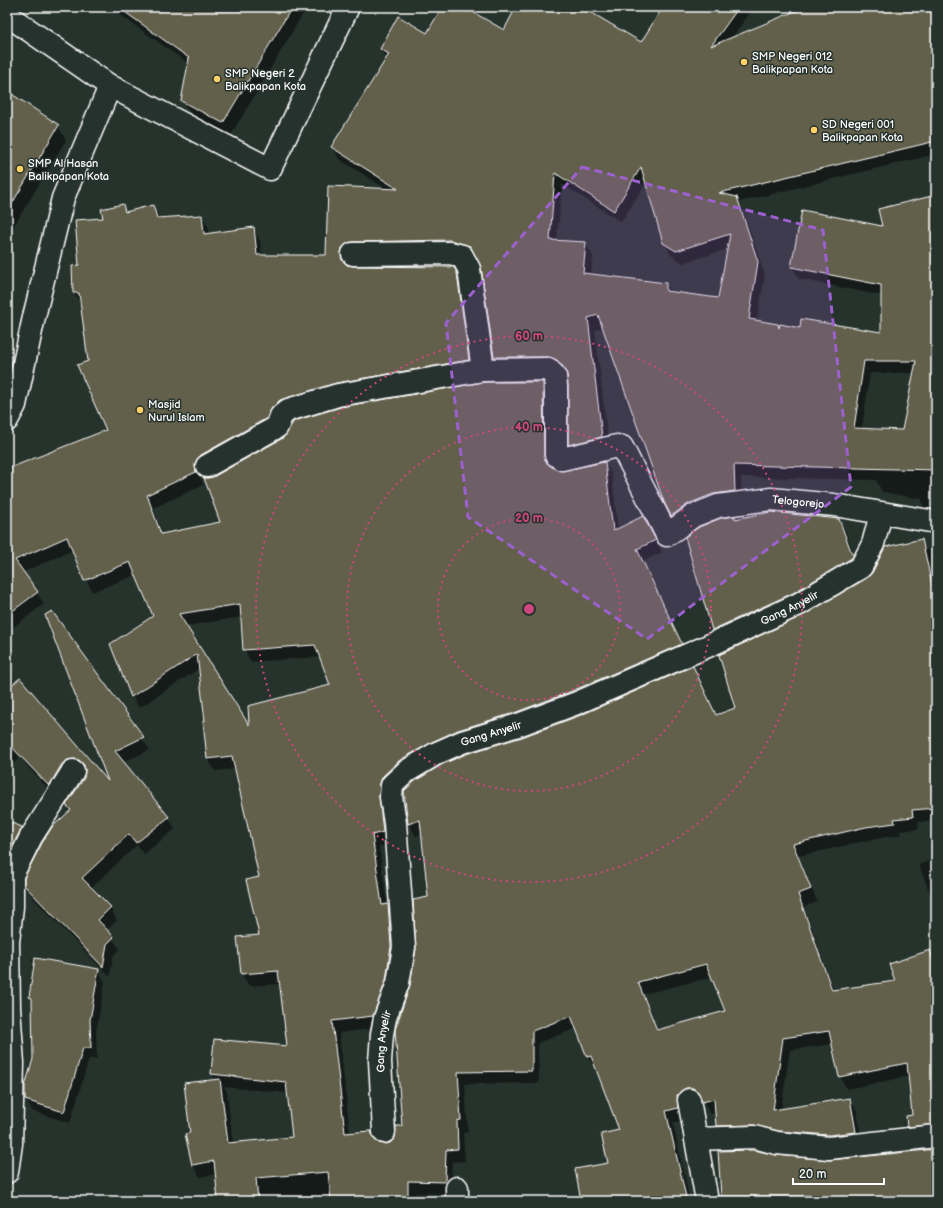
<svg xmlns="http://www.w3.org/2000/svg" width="943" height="1208" font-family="'Balsamiq Sans',sans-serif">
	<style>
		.shadow { fill: #0007; fill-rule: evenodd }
		.building { fill: #625e4b; stroke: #fff; fill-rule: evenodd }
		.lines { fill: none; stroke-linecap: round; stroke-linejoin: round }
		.street-casing { stroke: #fff; stroke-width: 25 }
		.street { stroke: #26332d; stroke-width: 22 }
		.marked { fill: #9c61cf; fill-opacity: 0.2; stroke: #9c61cf; stroke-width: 3; stroke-dasharray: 8 5; stroke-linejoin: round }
		.ring { fill: none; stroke: #ce467c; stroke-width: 2; stroke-dasharray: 2 4 }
		.poi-dot { fill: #ffd166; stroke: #26332d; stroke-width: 1.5 }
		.labels { text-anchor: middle; stroke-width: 3; stroke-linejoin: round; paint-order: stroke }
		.poi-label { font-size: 11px; fill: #fff; stroke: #26332d; text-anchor: start }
		.street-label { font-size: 11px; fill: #fff; stroke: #26332d }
		.centre { fill: #ce467c; stroke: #26332d; stroke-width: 2 }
		.ring-label { font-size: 12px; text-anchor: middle; font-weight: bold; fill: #ce467c; stroke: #26332d; stroke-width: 3; stroke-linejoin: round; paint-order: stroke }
	</style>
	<rect width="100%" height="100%" fill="#26332d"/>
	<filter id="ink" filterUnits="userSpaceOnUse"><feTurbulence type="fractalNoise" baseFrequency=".025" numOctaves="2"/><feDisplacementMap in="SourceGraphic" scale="8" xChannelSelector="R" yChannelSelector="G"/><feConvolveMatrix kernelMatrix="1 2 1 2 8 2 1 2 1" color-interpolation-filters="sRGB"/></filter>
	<g filter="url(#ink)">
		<!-- shadow -->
		<g class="shadow">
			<path d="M109,7h198l-76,128 -41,-22 -8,-13 7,-36z"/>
			<path d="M443,7h19l43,25 13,-25h69l-1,4 56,32 22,-36h90l-23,32 76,-32h129v147l-197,48 4,8 22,65 -8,46 20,4 3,4 102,4 54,-25v212l-6,-1 -7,-12 -1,-8 -40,-7 -6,-12 -135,-3v26l-62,25 -14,-27 -61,-173 -9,2 14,119 -33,7 -6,-12 -1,-68 -4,-4 -9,-4 -54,1 -7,-12 -14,-93 -3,-6 -21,-6 -108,8 -2,6 106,2 10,18 12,86 -184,38 -88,62 -2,6 2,7 -50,23 10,27 58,-12 -8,-45 329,-95 7,12 1,71 10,6 45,-9 7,12 6,55 32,-1 12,23 -19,10 45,94 -283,118 -16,70 -10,3 8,58 8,12 3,42 -19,69 -40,5 11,100 21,-1 6,11 7,2 7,-1 13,-17 7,-142 19,-87 -8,-65 -6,3 -7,-12 -4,-33 117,-53 60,-22 111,-49 24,49 19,-7 69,-93 63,-37 53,-39 6,10 9,-1v272l-18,1 1,7 -19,2 1,4 -27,4 -75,17 18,46 -13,5 30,84 62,-9 33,-31 7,12v174l-21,1 -7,-12 5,-10 -3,-40 -63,13 -7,-12 -7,-33 -43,6 -9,60 69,-11 7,12 5,33 -138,-6 -7,-12 -1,-13 -6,1 -7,-13 -9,-1 -10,20 -11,3 17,78h-108l27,-37 11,-33 -23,-63 -2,1 -7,-12 -11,-29 -39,15 1,40 -74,1 3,48 -5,1 2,28 -13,1 -1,32 -36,-1v8h-196l-3,-27 -16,3 -7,-12 -6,-31 4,-1 25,-52 -4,-7 76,-27 -7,-63 -32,2 -7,-12 -3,-36 21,-2v-58l-24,-109 -21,2 -7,-12 -1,-37 -7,-54 -61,40 -7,-12 -21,-52 43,-28 -18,-41 -44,17 -19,-42 -50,22 21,32 -37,28v-150l101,-52 -19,-68 -7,-57 -8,-12 6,-27 24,-48 18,-13 4,7 27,-6 7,12 42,-2 7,12v7l44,-7 7,13 2,15h65l61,-66 -49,-31 -7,-12 55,-88 -6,-10 46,-15zM647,182l17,60 7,13 12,8 45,-14 -9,51 -48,-8 -5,-8 -75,-9 2,-19 -8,-13 -28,-2 5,-57 59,38zM870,373h45l-12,58 -41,-2zM242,617l2,32 7,13 70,-5 11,29 -82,42 -65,-102zM712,977l15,34 -69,20 -14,-37zM224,1087l64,6 5,45 -60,6 -6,-52z"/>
			<path d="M7,92l51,34 8,14 -59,97z"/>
			<path d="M936,196v89l-48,12 -89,-18 -7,-12 91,-40z"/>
			<path d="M735,517l1,3 103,-1 7,13 9,26 -135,84 -7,-12 -27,-92z"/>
			<path d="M52,612l98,138 -27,12 45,55 7,12 -31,25 -7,-9 -46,43 19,20 7,12 -11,11 14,18 -7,7 -3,21 -77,-79 -7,-13 45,-74 -4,-6 19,-33 -5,-2 -25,27 -29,-31 -6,-9 -14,12v-99l9,12 95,103z"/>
			<path d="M7,822l15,6 7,12 -22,45z"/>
			<path d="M936,858v51l-17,-44z"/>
			<path d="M32,959l66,11 7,12 -9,50 1,27h-8l-19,64 -38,-12 -6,-11 8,-41z"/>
			<path d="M936,1150v51h-211l-3,-5 54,-40 54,5z"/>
		</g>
		<!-- building -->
		<g class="building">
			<path d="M118,7h174l-69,116 -42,-22 8,-43z"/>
			<path d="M442,7h22l40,23 12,-23h66l59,35 22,-35h76l-28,39 94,-39h131v134l-217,52 18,4 21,65 -9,57 29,5 1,4 1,-4 20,4 1,-9 80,13v-47l-90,-18 11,-57 80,16 -4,-17 58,-14v275l-202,-5 1,26 -22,3 -25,10 -17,12 -7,-14 -66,-187 -10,3 14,119 -34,8v-59l-1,-11 -3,-7 -7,-8 -9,-3h-54l-13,-90 -11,-21 -20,-6 -97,2 -6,1 -5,5 -1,6 1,6 5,5 6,1 101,1 3,6 12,87 -133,23 -56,17 -7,7 -6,11 -66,37 -4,4 -2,6 1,7 -49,23 14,39 59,-12 -16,-44 9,-1 70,-39 11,-17 47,-14 143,-25h59l1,73 1,6 15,10 45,-9 8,69 30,-15 13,24 -19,9 45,95 -110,47 -58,22 -56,17 -26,12 -32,18 -17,16 -3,8 -1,12 4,36 -11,3 10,70 6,-1 3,42 -5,34 -13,36 -41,5 13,112 26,-2 3,8 5,4 6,1 5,-1 5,-5 1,-12h6l-7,-96 15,-45 6,-36 -3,-49 15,-3 -8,-77 -12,4 -4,-33 11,-10 28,-17 23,-10 56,-17 59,-22 112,-49 23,49 19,-7 -16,-53 85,-40 63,-37 5,-5 13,-26 37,-8 12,56 2,41v107h-3l3,65 -24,2 1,7 -19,2 1,4 -29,4 -73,17 18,45 -13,5 34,96 63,-9 -6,-17 41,-14 6,18v76l-3,1 3,33v46l-29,3 -1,-11 6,-1 -5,-52 -68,14 -10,-46 -46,7 -10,72 77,-12 6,34 -27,3 -50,-4 -25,-6 -38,1 -2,-27 -12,3 -4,-10 -5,-4h-7l-5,3 -4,4 1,13 -12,3 20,86 -17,4h-88l-6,-32 33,-6 -7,-29 18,-4 -28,-74 -4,1 -16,-41 -39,15v40l-74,1 3,48 -4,1 1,28 -12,1 -1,32 -37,-1v20h-77l-3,-29 -72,6 2,23h-40l-4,-40 -22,4 -7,-31 5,-1 -6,-50 36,-4 8,64 64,-6 -6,-55 -75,-8 3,-35 73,7 -9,-75 -37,3 -4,-37 22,-2 -13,-55 13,-3 -27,-121 -25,3 -4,-38h2l-8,-67 -66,43 -21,-53 43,-28 -23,-54 -46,19 -17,-44 -52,23 23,32 -31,23v-146l99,-39 -29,-65 11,-4 -9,-68h-6l-1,-27 7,-1 -4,-45 28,-2 -2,-9 22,-5 2,8 28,-7 4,13 45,-3 2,19 50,-7 3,28h69l2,-69 70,3 -67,-42 58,-93 -9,-5 18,-33 29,17zM641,167l22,76 13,8 54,-17 -12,64 -52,-7v-8l-83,-10 3,-31 -36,-2 5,-67 59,38zM864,361h52l-14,69 -48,-2zM240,604l3,46 72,-5 15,40 -82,21 1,19 -70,-111zM706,964l19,47 -68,19 -19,-48z"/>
			<path d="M7,91l52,34 -52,87z"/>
			<path d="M771,512l68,7 13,35h2l-2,4 -59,35 -81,37 -27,-93 14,-10 22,-9 14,-2v3z"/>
			<path d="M52,611l92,126 -29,14 54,66 -33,26 -7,-9 -47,44 29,29 -13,13 16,17 -7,7 -4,23 -79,-82v-7l18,-35 10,-16 19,-17 -5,-5 18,-27 1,-7 -1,-6 -5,-5 -5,-1 -6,1 -6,4 -13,22 -42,-44v-53l13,-11 88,103 -63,-166z"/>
			<path d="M7,821l15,6 -15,30z"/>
			<path d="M35,958l64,11 -9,51 1,28h-8l-19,64 -39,-12v-14l8,-27 -1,-61 -3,-1z"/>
			<path d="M936,1149v52h-119l-1,-5h-95l-3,-45 35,-1 23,5 54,5z"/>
		</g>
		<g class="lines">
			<defs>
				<g id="street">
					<path d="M7,15l103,71 160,83 78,-162"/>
					<path d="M353,254l97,-1 12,3 7,13 14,101"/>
					<path d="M7,420l8,-15 19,-88 29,-119 47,-112"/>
					<path id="s1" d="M207,466l70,-39 4,-11 7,-6 50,-15 145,-25 65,-1 7,7 1,11v68l6,4 55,-13 5,1 45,88 26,-19 25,-10 53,-7 63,6 102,17"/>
					<path d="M689,1100l18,101"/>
					<path id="s2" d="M384,1132l-4,-71 2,-27 3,-16 13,-35 6,-36 -9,-124 -4,-26 1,-12 15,-14 30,-18 25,-11 56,-17 59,-22 131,-57 91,-42 62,-37 12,-23 8,-30"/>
					<path d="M696,1139l58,-2 23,6 52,5 107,-12"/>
					<path d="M7,1172l4,-28 2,-81 -4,-55 -1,-66 4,-35v-32l19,-38 42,-66"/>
					<path d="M457,1188v13"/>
				</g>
			</defs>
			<!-- street casing -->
			<use href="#street" class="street-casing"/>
			<!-- street -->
			<use href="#street" class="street"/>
		</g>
	</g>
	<!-- marked area -->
	<path class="marked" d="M582,167l241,63 28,257 -204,152 -179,-122 -22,-194z"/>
	<!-- distance rings -->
	<g class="ring">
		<circle cx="529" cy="609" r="91"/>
		<circle cx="529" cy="609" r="182"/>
		<circle cx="529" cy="609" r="273"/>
	</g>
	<!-- markers -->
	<g class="poi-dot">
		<circle cx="744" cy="62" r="4"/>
		<circle cx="217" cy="79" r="4"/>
		<circle cx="814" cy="130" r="4"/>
		<circle cx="20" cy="169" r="4"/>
		<circle cx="140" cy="410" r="4"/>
	</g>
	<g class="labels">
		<!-- poi labels -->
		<g class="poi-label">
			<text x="752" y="60">SMP Negeri 012<tspan x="752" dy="13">Balikpapan Kota</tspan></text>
			<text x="225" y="77">SMP Negeri 2<tspan x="225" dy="13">Balikpapan Kota</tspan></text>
			<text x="822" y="128">SD Negeri 001<tspan x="822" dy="13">Balikpapan Kota</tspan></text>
			<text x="28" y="167">SMP Al Hasan<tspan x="28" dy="13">Balikpapan Kota</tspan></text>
			<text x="148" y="408">Masjid<tspan x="148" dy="13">Nurul Islam</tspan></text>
		</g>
		<!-- street labels -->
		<g class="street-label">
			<text dy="4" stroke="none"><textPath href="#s1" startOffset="762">Telogorejo</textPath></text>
			<text dy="4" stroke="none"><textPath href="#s2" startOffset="788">Gang Anyelir</textPath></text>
			<text dy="4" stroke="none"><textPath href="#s2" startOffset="464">Gang Anyelir</textPath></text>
			<text dy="4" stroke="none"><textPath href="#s2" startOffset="91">Gang Anyelir</textPath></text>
		</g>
	</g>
	<circle cx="529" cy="609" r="6" class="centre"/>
	<g class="ring-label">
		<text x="529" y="340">60 m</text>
		<text x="529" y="431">40 m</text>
		<text x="529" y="522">20 m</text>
	</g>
	<!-- margin -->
	<rect width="943" height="1208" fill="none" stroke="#26332d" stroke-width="24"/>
	<rect x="12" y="12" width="919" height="1184" fill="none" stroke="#fff" stroke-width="1.5" filter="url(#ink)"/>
	<!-- scale -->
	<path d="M793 1178v6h91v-6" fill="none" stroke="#ffffff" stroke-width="2"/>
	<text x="799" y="1178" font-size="12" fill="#ffffff" stroke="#26332d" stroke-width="3" paint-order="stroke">20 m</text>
</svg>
